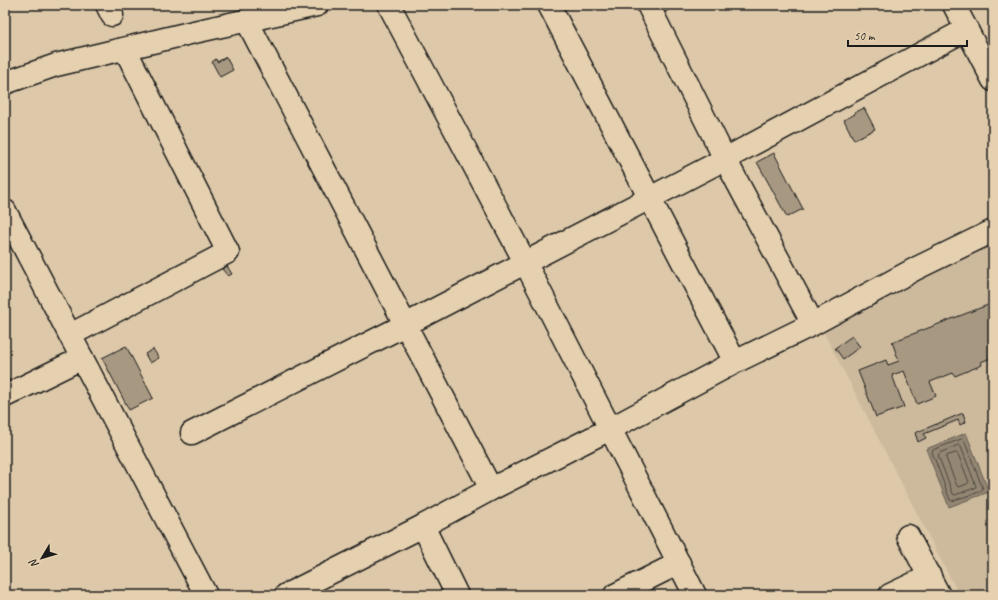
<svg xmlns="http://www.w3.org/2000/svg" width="998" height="600" font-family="Caveat,sans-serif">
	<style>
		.built { fill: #cdba9d }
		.water { fill: #938673; stroke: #635c50 }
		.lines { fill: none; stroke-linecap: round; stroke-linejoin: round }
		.shore { stroke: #4c463f; stroke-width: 1 }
		.building { fill: #a79882; stroke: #1c1c1c }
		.minor-casing { stroke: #1c1c1c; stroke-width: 25 }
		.minor { stroke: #e5d0af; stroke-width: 22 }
	</style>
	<rect width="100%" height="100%" fill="#ddc9a9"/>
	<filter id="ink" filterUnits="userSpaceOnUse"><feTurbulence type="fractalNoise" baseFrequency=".025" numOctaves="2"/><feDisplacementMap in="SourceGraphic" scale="8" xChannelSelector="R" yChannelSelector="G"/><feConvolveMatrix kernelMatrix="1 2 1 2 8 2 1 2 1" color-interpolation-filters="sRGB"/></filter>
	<g filter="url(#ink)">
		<!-- built -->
		<path class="built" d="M993,239v356h-34l-137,-266z"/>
		<!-- water -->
		<path class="water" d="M966,433l23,59 -40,15 -23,-58z"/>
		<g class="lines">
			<!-- shore -->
			<g class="shore">
				<path d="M962,439l2,1 19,49 -1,2 -30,10 -2,-1 -18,-48 1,-2z"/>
				<path d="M959,445l2,2 15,39 -1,2 -20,7 -2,-1 -15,-39 2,-2z"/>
				<path d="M956,453l2,1 11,28 -2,2 -8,3 -2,-1 -11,-28 1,-2z"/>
			</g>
		</g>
		<!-- building -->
		<g class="building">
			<path d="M652,5h19l1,3 -13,8z"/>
			<path d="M226,57l7,13 -13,7 -8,-15 4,-3 1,3z"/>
			<path d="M864,108l11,21 -21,11 -10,-20 11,-6 -1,-1z"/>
			<path d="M774,153l29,56 -16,8 -30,-55z"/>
			<path d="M227,266l5,8 -4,2 -6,-7z"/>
			<path d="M993,303v54l-12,5 1,3 -27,11 -2,-3 -23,9 6,14 -19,8 -13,-33 -12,4 12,32 -28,10 -18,-46 28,-11 2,5 11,-4 -7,-19z"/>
			<path d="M852,336l8,11 -17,12 -8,-11z"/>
			<path d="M126,346l27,52 -24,12 -27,-52z"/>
			<path d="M153,349l6,9 -9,5 -5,-9z"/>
			<path d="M963,413l3,9 -6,3 -2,-5 -34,14 2,4 -8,4 -3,-9z"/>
		</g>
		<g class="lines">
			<defs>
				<g id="minor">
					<path d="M107,5l5,10"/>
					<path d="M389,5l136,257 170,333"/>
					<path d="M549,5l186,357"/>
					<path d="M648,5l77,154 88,165"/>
					<path d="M954,5l39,75"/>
					<path d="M247,21l244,468"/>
					<path d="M5,83l51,-18 138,-33 123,-27"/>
					<path d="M5,211l201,384"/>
					<path d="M70,335l158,-83 -103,-203"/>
					<path d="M5,396l77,-38"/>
					<path d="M192,433l213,-108 320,-166 242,-130"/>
					<path d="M423,526l34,69"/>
					<path d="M908,536l31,59"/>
					<path d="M286,595l137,-69 68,-37 119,-60 125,-67 78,-38 104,-56 76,-37"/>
					<path d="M615,595l64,-32"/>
					<path d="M890,595l40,-19"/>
				</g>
			</defs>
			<!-- minor casing -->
			<use href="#minor" class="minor-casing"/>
			<!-- minor -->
			<use href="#minor" class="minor"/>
		</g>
	</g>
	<!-- margin -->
	<rect width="998" height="600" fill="none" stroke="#e5d0af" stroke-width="20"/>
	<rect x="10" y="10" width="978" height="580" fill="none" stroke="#1c1c1c" stroke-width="1.5" filter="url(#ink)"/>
	<!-- north arrow -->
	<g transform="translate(42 558) rotate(232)" stroke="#e5d0af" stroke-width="3" paint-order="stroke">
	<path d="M0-3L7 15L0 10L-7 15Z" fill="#1c1c1c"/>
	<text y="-6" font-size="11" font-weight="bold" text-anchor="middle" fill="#1c1c1c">N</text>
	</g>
	<!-- scale -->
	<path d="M848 40v6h119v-6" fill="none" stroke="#1c1c1c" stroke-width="2"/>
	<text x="854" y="40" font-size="12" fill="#1c1c1c" stroke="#e5d0af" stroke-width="3" paint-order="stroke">50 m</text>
</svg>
